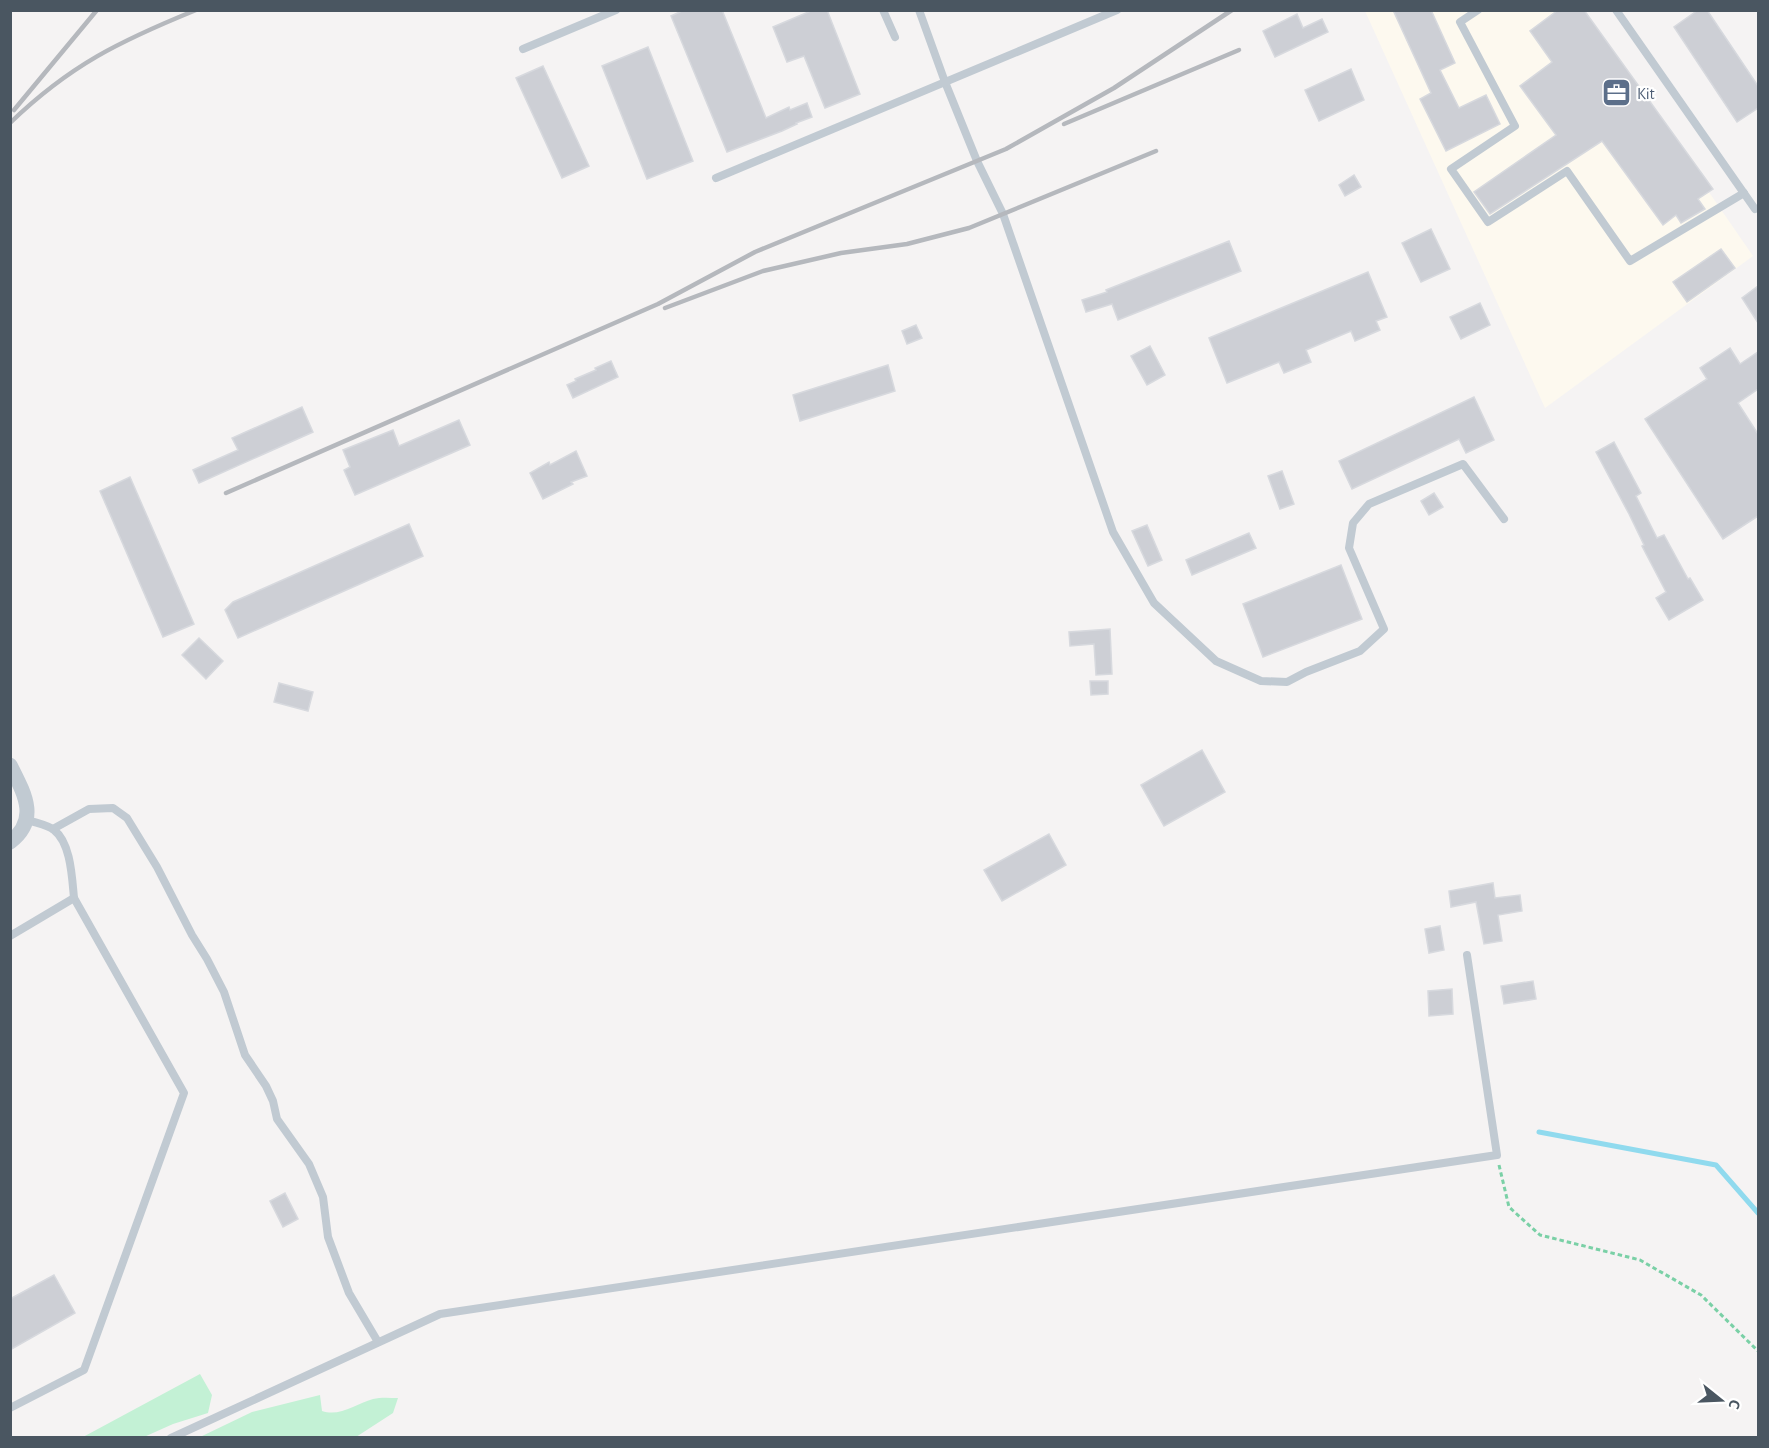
<svg xmlns="http://www.w3.org/2000/svg" width="1769" height="1448" font-family="'Alegreya Sans',sans-serif">
	<style>
		.commercial { fill: #fdf9ef }
		.green { fill: #c3f1d5 }
		.lines { fill: none; stroke-linecap: round; stroke-linejoin: round }
		.stream { stroke: #90daee; stroke-width: 5 }
		.building { fill: #cdcfd5; stroke: #d7d9de; stroke-width: 1.5 }
		.path { stroke: #7ad0a6; stroke-width: 3; stroke-dasharray: 4.5 3; stroke-linecap: butt }
		.lane { stroke: #c1cad2; stroke-width: 8 }
		.street { stroke: #c1cad2; stroke-width: 15 }
		.rail { stroke: #b5b8bd; stroke-width: 4.5 }
		.labels { text-anchor: middle; stroke-width: 4.5; stroke-linejoin: round; paint-order: stroke }
		.service-label { font-size: 16px; fill: #4e5e75; stroke: #fff; text-anchor: start }
	</style>
	<rect width="100%" height="100%" fill="#f5f3f3"/>
	<!-- commercial -->
	<path class="commercial" d="M1365,11h219l169,245 -208,152z"/>
	<!-- green -->
	<g class="green">
		<path d="M200,1374l12,21 -4,18 -35,11 -29,13h-61z"/>
		<path d="M320,1395l2,16c18,6 34,-7 51,-12 8,-2 17,-1 25,-1l-5,15 -37,24h-156l52,-25z"/>
	</g>
	<g class="lines">
		<!-- stream -->
		<path class="stream" d="M1539,1132l177,33 42,48"/>
	</g>
	<!-- building -->
	<g class="building">
		<path d="M684,10h38l44,108 23,-11 1,3 17,-7 5,14 -16,6 1,1 -15,7 -55,21 -56,-136z"/>
		<path d="M813,10h14l33,84 -35,14 -21,-52 -17,6 -14,-35z"/>
		<path d="M1393,10h38l24,53 -15,7 19,38 27,-13 14,29 -54,27 -26,-52 11,-6z"/>
		<path d="M1558,10h26l129,179 -15,10 7,10 -24,14 -5,-8 -13,10 -61,-84 -112,73 -16,-22 82,-57 -36,-49 32,-24 -22,-31z"/>
		<path d="M1698,10h9l51,76v22l-21,14 -63,-95z"/>
		<path d="M1297,14l6,14 19,-9 6,13 -53,25 -12,-26z"/>
		<path d="M648,47l45,114 -46,18 -45,-113z"/>
		<path d="M543,66l46,100 -27,12 -46,-100z"/>
		<path d="M1351,69l13,31 -45,21 -14,-31z"/>
		<path d="M1354,175l7,12 -16,9 -6,-11z"/>
		<path d="M1431,229l19,40 -29,13 -19,-39z"/>
		<path d="M1229,241l12,30 -123,49 -6,-16 -26,8 -4,-12 25,-8 -1,-2z"/>
		<path d="M1721,249l14,19 -48,34 -14,-20z"/>
		<path d="M1368,272l19,45 -11,4 4,9 -25,11 -4,-10 -45,19 5,12 -27,11 -5,-11 -52,21 -18,-45z"/>
		<path d="M1758,286v37l-16,-25z"/>
		<path d="M1480,303l10,22 -29,14 -11,-22z"/>
		<path d="M916,325l6,13 -15,6 -5,-13z"/>
		<path d="M1150,346l15,29 -18,10 -16,-29z"/>
		<path d="M1730,348l10,16 18,-12v37l-20,14 20,31v82l-35,23 -78,-120 62,-40 -7,-11z"/>
		<path d="M611,361l7,16 -45,21 -6,-13 9,-4 -1,-2 21,-9 -1,-2z"/>
		<path d="M888,365l7,26 -95,30 -7,-26z"/>
		<path d="M1474,397l20,43 -28,13 -7,-14 -107,50 -13,-28z"/>
		<path d="M302,407l11,25 -114,51 -6,-13 45,-20 -6,-12z"/>
		<path d="M459,420l11,25 -115,50 -11,-25 6,-3 -7,-17 50,-20 6,16z"/>
		<path d="M1614,442l27,51 -5,3 21,42 7,-3 24,44 2,-1 13,22 -34,20 -13,-22 10,-6 -24,-46 2,-1 -15,-31 -33,-62z"/>
		<path d="M576,451l11,25 -16,6 2,2 -30,15 -13,-26 19,-11 1,3z"/>
		<path d="M1282,471l12,33 -14,5 -12,-33z"/>
		<path d="M130,477l64,147 -31,13 -63,-146z"/>
		<path d="M1434,493l9,14 -14,8 -8,-14z"/>
		<path d="M409,524l14,32 -185,82 -13,-28 8,-8z"/>
		<path d="M1147,525l15,35 -14,6 -16,-35z"/>
		<path d="M1249,533l7,15 -64,27 -6,-15z"/>
		<path d="M1341,565l21,54 -99,38 -20,-53z"/>
		<path d="M1110,629l2,45 -16,1 -2,-31 -24,2 -1,-14z"/>
		<path d="M199,638l24,23 -17,18 -24,-24z"/>
		<path d="M1090,681h18v13l-17,1z"/>
		<path d="M279,683l34,9 -5,19 -34,-9z"/>
		<path d="M1202,750l23,42 -61,34 -23,-41z"/>
		<path d="M1049,834l17,31 -64,36 -18,-31z"/>
		<path d="M1493,883l2,15 25,-3 2,16 -24,4 4,26 -18,3 -8,-42 -25,5 -2,-16z"/>
		<path d="M1440,926l4,24 -15,3 -4,-24z"/>
		<path d="M1533,981l3,18 -32,5 -3,-18z"/>
		<path d="M1452,989l1,25 -24,2 -1,-25z"/>
		<path d="M285,1193l13,26 -15,8 -13,-26z"/>
		<path d="M54,1275l21,38 -65,37v-51z"/>
	</g>
	<g class="lines">
		<!-- path -->
		<path class="path" d="M1499,1165l10,42 31,28 100,25 61,35 57,56"/>
		<!-- lane -->
		<g class="lane">
			<path d="M883,10l12,27"/>
			<path d="M919,10l26,72 32,79 26,53 110,318 41,71 62,58 45,20 26,1 19,-10 54,-21 24,-22 -35,-81 4,-25 16,-19 94,-40 41,55"/>
			<path d="M1478,10l-18,12 55,104 -64,43 37,53 79,-51 63,90 114,-68"/>
			<path d="M1616,10l139,199"/>
			<path d="M523,49l93,-39"/>
			<path d="M716,178l401,-168"/>
			<path d="M28,820c8,3 20,5 26,10 17,13 18,48 20,68"/>
			<path d="M53,829l36,-20 24,-1 14,10 30,49 35,68 15,24 17,33 21,63 21,31 7,15 4,18 32,45 14,33 5,40 21,56 29,49"/>
			<path d="M10,936l64,-38 110,195 -100,277 -74,38"/>
			<path d="M171,1438l269,-124 1057,-159 -30,-200"/>
		</g>
		<!-- street -->
		<path class="street" d="M10,765c14,28 30,54 0,77"/>
		<!-- rail -->
		<g class="rail">
			<path d="M14,110l83,-100"/>
			<path d="M10,123c60,-58 110,-82 186,-113"/>
			<path d="M1064,124l175,-74"/>
			<path d="M665,308l98,-37 78,-18 66,-9 62,-16 187,-77"/>
			<path d="M226,493l432,-189 97,-52 251,-103 108,-61 118,-78"/>
		</g>
	</g>
	<!-- icons -->
	<defs>
		<symbol id="office-square" viewBox="-11 -11 22 22"><rect x="-9" y="-9" width="18" height="18" rx="4" fill="#5c6f8a" stroke="#fff"/><path d="M-6-3h4V-5.5h4V-3h4V5H-6ZM-1-4.5V-3h2v-1.5ZM-6 0V1H6V0Z" fill="#fff"/></symbol>
	</defs>
	<g fill-rule="evenodd">
		<use href="#office-square" x="1600" y="76" width="33" height="33"/>
	</g>
	<g class="labels">
		<!-- service labels -->
		<g class="service-label">
			<text x="1637" y="99">Kit</text>
		</g>
	</g>
	<!-- border -->
	<rect width="1769" height="1448" fill="none" stroke="#4a5661" stroke-width="24"/>
	<!-- north arrow -->
	<g transform="translate(1721 1400) rotate(108)" stroke="#ffffff" stroke-width="4.5" paint-order="stroke">
	<path d="M0-4.5L10 22L0 15L-10 22Z" fill="#4a5661"/>
	<text y="-9" font-size="16" font-weight="bold" text-anchor="middle" fill="#4a5661">С</text>
	</g>
</svg>
